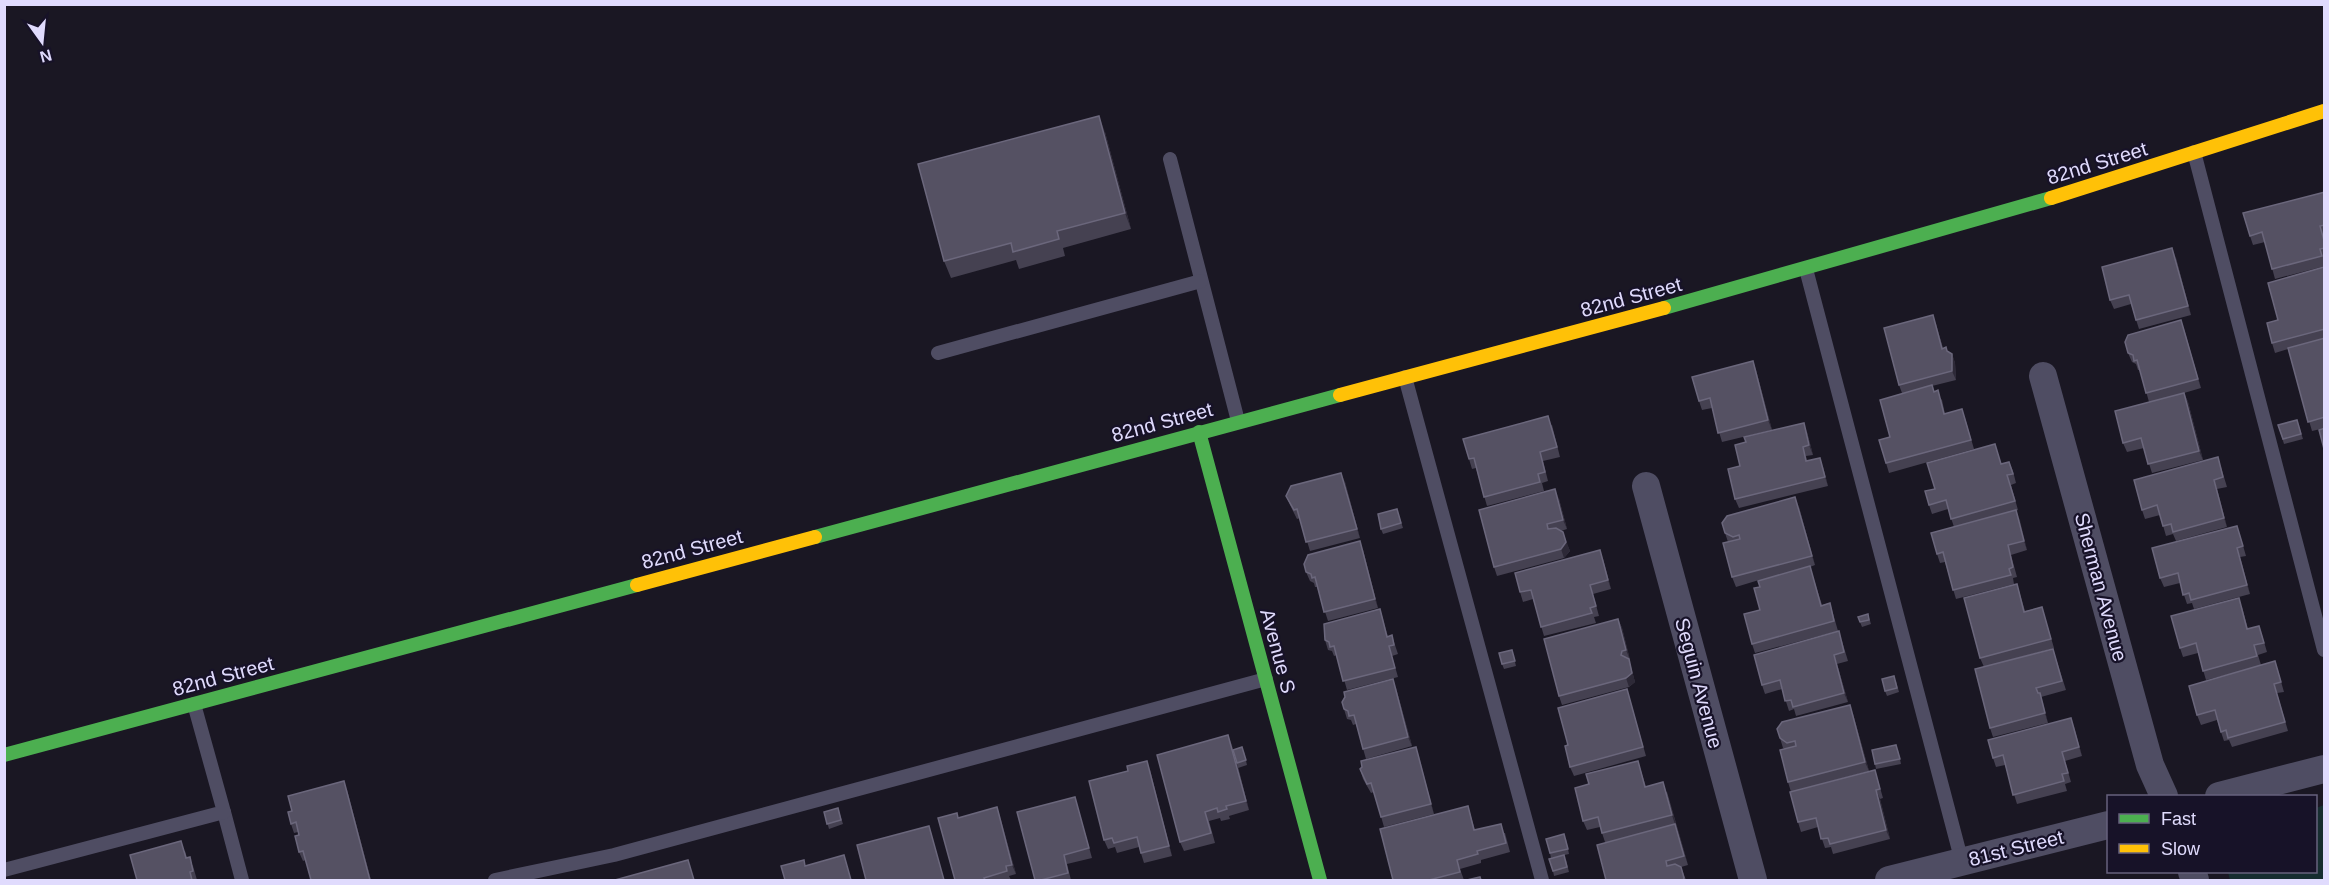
<svg xmlns="http://www.w3.org/2000/svg" width="2329" height="885" font-family="Helvetica,sans-serif">
	<style>
		.green { fill: #162d30 }
		.lines { fill: none; stroke-linecap: round; stroke-linejoin: round }
		.lane { stroke: #4f4d63; stroke-width: 14 }
		.street { stroke: #4f4d63; stroke-width: 28 }
		.fast { stroke: #4caf50; stroke-width: 14 }
		.slow { stroke: #ffc107; stroke-width: 14 }
		.wall { fill: #454151 }
		.shaded-wall { fill: #2d2937 }
		.building { fill: #555163; stroke: #6b677c; stroke-width: 1.5 }
		.labels { text-anchor: middle; stroke-width: 4.5; stroke-linejoin: round; paint-order: stroke }
		.street-label { font-size: 20px; fill: #e0dbfd; stroke: #171228 }
	</style>
	<rect width="100%" height="100%" fill="#1a1723"/>
	<!-- green -->
	<path class="green" d="M2324,805v75h-94l-2,-8h88v-64z"/>
	<g class="lines">
		<!-- lane -->
		<g class="lane">
			<path d="M2194,152l130,498"/>
			<path d="M1170,159l68,262"/>
			<path d="M1806,269l156,593"/>
			<path d="M938,353l263,-72"/>
			<path d="M1405,377l137,503"/>
			<path d="M224,812l18,68"/>
			<path d="M4,870l220,-58 -30,-108"/>
			<path d="M495,880l119,-25 652,-176"/>
		</g>
		<!-- street -->
		<g class="street">
			<path d="M2043,376l107,389 14,31"/>
			<path d="M1646,486l107,394"/>
			<path d="M2219,796l105,-27"/>
			<path d="M2192,872l3,8"/>
			<path d="M1889,880l219,-55"/>
		</g>
		<!-- fast -->
		<g class="fast">
			<path d="M1664,308l387,-110"/>
			<path d="M1199,432l121,448"/>
			<path d="M815,537l525,-142"/>
			<path d="M4,755l633,-170"/>
		</g>
		<!-- slow -->
		<g class="slow">
			<path d="M2051,198l273,-87"/>
			<path d="M1340,395l324,-87"/>
			<path d="M637,585l178,-48"/>
		</g>
	</g>
	<!-- wall -->
	<g class="wall">
		<path d="M1105,132l26,97 -68,19 2,8 -46,13 -3,-9 -65,18 -7,-17z"/>
		<path d="M2325,192v43h-2l2,4v27l-50,13 -10,-37 -12,3 -3,-9z"/>
		<path d="M2176,258l15,57 -52,14 -8,-25 -17,5 -4,-9z"/>
		<path d="M2325,270v158l-13,3 -24,-82 -13,4 -3,-10 6,-23z"/>
		<path d="M1936,324l7,24 9,6 3,9 1,17 -24,6 2,5 8,9 3,14 20,4 9,31 -85,24 -3,-10 4,-26 12,-44 -3,-8z"/>
		<path d="M2184,329l17,59 -17,5 4,9 15,58 -51,13 -8,-25 -17,4 -4,-9 26,-41 -9,-32h-2l-2,-6 -4,-2 -4,-9z"/>
		<path d="M1753,361l3,9 16,60 -50,12 -10,-34 -10,2 -3,-9z"/>
		<path d="M2297,420l6,19 -19,5 -6,-19z"/>
		<path d="M1552,425l8,32 -17,4 5,20 -6,2 2,8 -57,15 -11,-38 -4,1 -3,-10z"/>
		<path d="M1807,432l6,23 -7,1 1,5 16,6 5,19 -89,22 -4,-9z"/>
		<path d="M1995,444l6,20 8,-2 4,9 3,12 -5,2 7,25 -2,1 11,39 -16,5 6,22 -4,1 1,6 -58,15 -11,-37 -5,1 -3,-9 17,-27 -6,-18 -16,5 -3,-9 6,-16z"/>
		<path d="M2221,467l6,20 -10,2 10,38 -51,14 -3,-7 -7,2 -6,-21 -15,4 -3,-9z"/>
		<path d="M1345,482l15,56 -50,13 -10,-33 -3,1 -7,-14 -4,-9z"/>
		<path d="M1559,499l8,30 -6,2 9,20 -6,7 -67,18 -3,-9z"/>
		<path d="M1799,507l16,58 -5,2 12,38 8,-2 8,28 -83,22 -3,-9 8,-34 -1,-30 -23,7 -4,-10 -4,-35 -3,-9z"/>
		<path d="M1397,509l6,19 -20,6 -2,-5z"/>
		<path d="M2240,535l6,21 -6,1 10,37 -56,15 -2,-6 -5,1 -7,-21 -16,4 -4,-9z"/>
		<path d="M1363,550l15,58 -50,13 -11,-34h-2l-1,-4 -4,-2 -4,-9z"/>
		<path d="M1603,559l8,30 -18,5 6,22 -5,1 2,6 -52,13 -11,-37 -10,3 -3,-10z"/>
		<path d="M2017,584l8,27 17,-4 12,41 -70,19 -4,-9z"/>
		<path d="M2242,607l6,22 14,6 5,17 -9,3 3,10 17,6 6,21 -7,1 11,38 -56,16 -3,-7 -5,1 -7,-21 -16,5 -4,-10 49,-45 -40,10 -8,-27 -15,4 -3,-9z"/>
		<path d="M1380,609l8,28 4,-2 3,10 3,9 -6,2 6,21 -51,13 -10,-35 -3,1 -2,-5 -4,-1 -3,-10z"/>
		<path d="M1868,614l3,10 -9,3 -4,-10z"/>
		<path d="M1618,619l4,9 8,32h-1l6,22 -6,5 -67,18 -3,-9z"/>
		<path d="M1842,641l6,20 -11,3 11,38 -52,14 -2,-7 -5,2 -7,-22 -17,5 -3,-9z"/>
		<path d="M2053,649l13,41 -25,7 7,26 -55,14 -3,-9z"/>
		<path d="M1512,650l4,16 -12,3 -2,-5z"/>
		<path d="M1896,681l3,11 -12,4 -2,-5z"/>
		<path d="M1396,688l16,58 -46,13 -10,-35 -3,1 -2,-5 -4,-1 -3,-10z"/>
		<path d="M1627,689l19,67 -72,20 -4,-9 -2,-22z"/>
		<path d="M1853,714l16,57 -78,21 -3,-10 -3,-33 -2,-1 -3,-10z"/>
		<path d="M2074,727l8,29 -17,5 6,21 -6,2 2,7 -50,13 -12,-39 -9,2 -3,-9z"/>
		<path d="M1228,735l5,15 11,2 3,13 -9,3 -1,-5 12,47 -20,6 1,3 -9,2 -1,-3 -11,3 6,22 -31,8 -4,-9z"/>
		<path d="M1416,747l18,67 -50,13 -10,-35 -3,1 -8,-14 -3,-10 2,-2z"/>
		<path d="M1898,750l3,14 -25,5 -1,-5z"/>
		<path d="M1638,761l8,26 21,5 21,73 -7,2 5,13 -81,-38 -5,-15 -13,3 -4,-9 6,-37z"/>
		<path d="M1150,770l22,86 -28,7 -5,-16 -22,6 -2,-6 -7,2 -4,-9z"/>
		<path d="M1875,770l8,28 -3,1 10,40 -57,15 -2,-7 -6,1 -7,-21 -17,5 -3,-10z"/>
		<path d="M347,790l24,90h-60l-5,-20 -3,1 -4,-9 -1,-20 -4,1 -3,-9z"/>
		<path d="M1075,797l17,61 -25,6 4,16h-36z"/>
		<path d="M1468,806l7,24 30,3 5,19 -29,8v3l-21,6 4,11h-71z"/>
		<path d="M997,807l19,67 -7,2 2,4h-56l3,-62z"/>
		<path d="M838,808l5,16 -14,5 -5,-17z"/>
		<path d="M1566,839l3,15 -18,4 -1,-5z"/>
		<path d="M185,851l2,7 6,8 4,14h-60z"/>
		<path d="M1566,860l3,12 -15,4 -1,-5z"/>
	</g>
	<!-- shaded-wall -->
	<g class="shaded-wall">
		<path d="M1099,116l6,16 26,97 -6,-16z"/>
		<path d="M2172,248l4,10 15,57 -3,-9z"/>
		<path d="M1933,315l3,9 9,34 -3,-9z"/>
		<path d="M2181,320l3,9 17,59 -3,-9z"/>
		<path d="M1952,354l3,9 1,17 -4,-9z"/>
		<path d="M1753,361l3,9 16,60 -4,-10z"/>
		<path d="M2184,393l4,9 15,58 -4,-9z"/>
		<path d="M1804,423l3,9 6,23 -4,-10z"/>
		<path d="M1820,458l3,9 5,19 -3,-9z"/>
		<path d="M1341,473l4,9 15,56 -3,-9z"/>
		<path d="M2214,480l3,9 10,38 -3,-9z"/>
		<path d="M1555,489l4,10 8,30 -4,-9z"/>
		<path d="M1795,497l4,10 16,58 -3,-9z"/>
		<path d="M2016,510l4,10 7,30 -3,-9z"/>
		<path d="M1563,532l7,19 -6,7 -3,-9z"/>
		<path d="M1360,541l3,9 15,58 -3,-9z"/>
		<path d="M2237,548l3,9 10,37 -3,-9z"/>
		<path d="M1600,550l3,9 8,30 -3,-9z"/>
		<path d="M1380,609l3,9 7,28 -3,-9z"/>
		<path d="M1618,619l4,9 8,32 -4,-10z"/>
		<path d="M1834,655l3,9 11,38 -4,-9z"/>
		<path d="M1629,659l6,23 -6,5 -3,-9z"/>
		<path d="M1393,679l3,9 16,58 -4,-9z"/>
		<path d="M2040,693l3,9 5,21 -3,-10z"/>
		<path d="M1850,705l3,9 16,57 -4,-9z"/>
		<path d="M2071,718l3,9 8,29 -3,-9z"/>
		<path d="M1228,735l4,10 17,65 -3,-9z"/>
		<path d="M1416,747l3,9 15,58 -3,-10z"/>
		<path d="M1147,761l3,9 22,86 -3,-10z"/>
		<path d="M344,781l3,9 24,90h-1z"/>
		<path d="M1663,782l16,51 9,32 -16,-50z"/>
		<path d="M1876,790l4,9 10,40 -4,-9z"/>
		<path d="M997,807l3,9 16,58 -4,-9z"/>
	</g>
	<!-- building -->
	<g class="building">
		<path d="M1099,116l26,97 -68,18 2,8 -46,13 -2,-9 -67,18 -26,-97z"/>
		<path d="M2325,192v33l-5,1 5,18v4l-5,1 2,7 -50,13 -10,-37 -12,4 -7,-23z"/>
		<path d="M2172,248l16,58 -52,14 -7,-25 -19,5 -8,-33z"/>
		<path d="M2324,267l1,4v58l-53,14 -5,-20 11,-3 -10,-37z"/>
		<path d="M1933,315l9,34 4,-2 1,4 5,3v17l-53,14 -15,-57z"/>
		<path d="M2181,320l17,59 -52,14 -9,-33 -3,1 -1,-6 -5,-2 -3,-11 3,-7z"/>
		<path d="M2325,338v79l-17,5 -20,-74z"/>
		<path d="M1753,361l15,59 -50,13 -8,-35 -11,3 -7,-24z"/>
		<path d="M1932,385l2,7 4,-2 6,24 18,-5 9,31 -85,23 -7,-23 11,-3 -10,-37z"/>
		<path d="M2184,393l15,58 -51,13 -7,-26 -18,5 -8,-32z"/>
		<path d="M1548,416l9,31 -17,5 5,20 -7,2 2,8 -56,15 -10,-39 -5,1 -6,-20z"/>
		<path d="M2297,420l4,14 -18,5 -5,-14z"/>
		<path d="M1804,423l5,22 -6,2 3,14 14,-3 5,19 -90,22 -7,-30 12,-3 -5,-21 11,-3 -2,-5z"/>
		<path d="M2325,428v21h-1l-5,-19z"/>
		<path d="M1995,444l6,20 8,-2 4,12 -6,1 8,26 -64,18 -5,-19 -17,5 -4,-14 10,-2 -8,-26z"/>
		<path d="M2218,457l5,20 -9,3 10,38 -51,14 -2,-8 -8,2 -6,-21 -15,5 -8,-30z"/>
		<path d="M1341,473l16,56 -51,13 -9,-33 -3,1 -8,-14 5,-10z"/>
		<path d="M1555,489l8,31 -16,4 1,5 8,-1 7,4 3,10 -5,7 -67,18 -15,-57z"/>
		<path d="M1795,497l17,59 -80,21 -9,-34 17,-4 -1,-4 -6,2 -8,-4 -3,-10 5,-7z"/>
		<path d="M1397,509l4,14 -20,6 -3,-15z"/>
		<path d="M2016,510l8,31 -16,4 5,22 -4,2 2,6 -58,15 -10,-38 -6,2 -6,-21z"/>
		<path d="M2237,526l6,20 -6,2 10,37 -56,15 -2,-7 -6,2 -5,-22 -18,5 -8,-30z"/>
		<path d="M1360,541l15,58 -51,13 -9,-35 -3,1 -1,-4 -5,-2 -2,-8 4,-9z"/>
		<path d="M1600,550l8,30 -18,5 6,21 -6,2 2,5 -51,14 -10,-37 -11,2 -5,-19z"/>
		<path d="M1810,566l11,40 9,-3 4,18 -82,23 -8,-30 16,-4 -6,-22 6,-1 -2,-6z"/>
		<path d="M2017,584l7,28 18,-5 9,32 -71,19 -16,-60z"/>
		<path d="M2239,598l8,31 12,-3 5,17 -10,2 3,11 -54,15 -7,-28 -16,5 -9,-32z"/>
		<path d="M1380,609l7,28 5,-2 2,10 -5,1 6,22 -52,13 -9,-35 -4,1 -1,-5 -4,-2 -1,-16z"/>
		<path d="M1868,614l1,6 -9,2 -2,-5z"/>
		<path d="M1618,619l8,31 -4,1 -1,4 8,4 3,14 -6,5 -67,18 -15,-57z"/>
		<path d="M1839,631l5,21 -10,3 10,38 -51,14 -2,-7 -6,1 -5,-21 -18,5 -8,-30z"/>
		<path d="M2053,649l9,32 -26,7 2,5h2l5,20 -55,15 -15,-59z"/>
		<path d="M1512,650l3,11 -13,3 -3,-11z"/>
		<path d="M2275,661l6,21 -7,2 11,38 -57,16 -2,-8 -5,2 -6,-22 -18,5 -8,-29z"/>
		<path d="M1894,676l3,12 -12,3 -3,-12z"/>
		<path d="M1393,679l15,58 -45,12 -9,-34 -5,1 -1,-5 -4,-2 -2,-7 3,-5 -1,-5z"/>
		<path d="M1627,689l16,58 -73,20 -5,-21 3,-1 -10,-37z"/>
		<path d="M1850,705l15,57 -77,20 -8,-32 16,-4 -1,-5 -8,2 -7,-5 -3,-9 5,-7z"/>
		<path d="M2071,718l8,29 -17,5 6,21 -6,1 2,7 -51,14 -10,-40 -10,3 -5,-18z"/>
		<path d="M1228,735l18,66 -20,5 1,3 -9,3 -1,-4 -12,4 6,21 -31,9 -23,-87z"/>
		<path d="M1896,745l4,14 -25,5 -3,-14z"/>
		<path d="M1242,747l4,13 -9,3 -4,-13z"/>
		<path d="M1416,747l15,57 -50,13 -10,-34 -4,1 -7,-15 2,-2 -1,-6z"/>
		<path d="M1147,761l22,85 -28,7 -4,-16 -23,6 -2,-5 -8,2 -15,-59 39,-10 -1,-5z"/>
		<path d="M1638,761l7,26 18,-5 9,33 -70,18 -4,-16 -15,4 -8,-33 14,-4 -3,-10z"/>
		<path d="M1875,770l5,19 -4,1 10,40 -56,14 -2,-6 -7,1 -5,-21 -18,4 -8,-30z"/>
		<path d="M344,781l26,99h-59l-8,-29 -4,1 -4,-16 4,-1 -3,-13 -5,2 -3,-12 4,-1 -4,-15z"/>
		<path d="M1075,797l14,51 -25,7 4,18 -27,7h-6l-18,-68z"/>
		<path d="M1468,806l6,24 27,-6 5,19 -29,8 1,3 -21,6 3,12 -31,8h-36l-13,-51z"/>
		<path d="M997,807l15,58 -6,1 1,5 -23,7 1,2h-30l-17,-62 19,-5 1,5z"/>
		<path d="M838,808l3,12 -14,4 -3,-12z"/>
		<path d="M1675,824l9,32 -18,5 1,5 8,-2 6,3 3,11 -1,2h-77l-9,-35z"/>
		<path d="M929,826l15,54h-78l-9,-35z"/>
		<path d="M1564,834l4,15 -18,4 -4,-14z"/>
		<path d="M181,841l5,17 4,-1 3,14 -3,1 2,8h-55l-7,-25z"/>
		<path d="M844,855l7,25h-66l-4,-14 23,-6 1,6z"/>
		<path d="M1564,855l3,12 -14,4 -4,-12z"/>
		<path d="M688,860l6,20h-79z"/>
		<path d="M1480,877l1,3h-14z"/>
	</g>
	<g class="labels">
		<!-- street labels -->
		<g class="street-label">
			<text transform="translate(2097 163) rotate(-17)" y="7">82nd Street</text>
			<text transform="translate(1631 297) rotate(-15)" y="7">82nd Street</text>
			<text transform="translate(1162 422) rotate(-15)" y="7">82nd Street</text>
			<text transform="translate(692 549) rotate(-15)" y="7">82nd Street</text>
			<text transform="translate(2101 587) rotate(75)" y="7">Sherman Avenue</text>
			<text transform="translate(1278 651) rotate(75)" y="7">Avenue S</text>
			<text transform="translate(223 676) rotate(-15)" y="7">82nd Street</text>
			<text transform="translate(1699 683) rotate(75)" y="7">Seguin Avenue</text>
			<text transform="translate(2016 848) rotate(-14)" y="7">81st Street</text>
		</g>
	</g>
	<!-- border -->
	<rect width="2329" height="885" fill="none" stroke="#e0dbfd" stroke-width="12"/>
	<!-- legend -->
	<rect x="2107" y="795" width="210" height="78" fill="#171228" stroke="#67627d" stroke-width="1.5"/>
	<rect x="2119" y="814" width="30" height="9" fill="#4caf50" stroke="#67627d" stroke-width="1.5"/>
	<text x="2161" y="825" font-size="18" fill="#e0dbfd">Fast</text>
	<rect x="2119" y="844" width="30" height="9" fill="#ffc107" stroke="#67627d" stroke-width="1.5"/>
	<text x="2161" y="855" font-size="18" fill="#e0dbfd">Slow</text>
	<!-- north arrow -->
	<g transform="translate(42 42) rotate(165)" stroke="#171228" stroke-width="4.5" paint-order="stroke">
	<path d="M0-4.5L10 22L0 15L-10 22Z" fill="#e0dbfd"/>
	<text y="-9" font-size="16" font-weight="bold" text-anchor="middle" fill="#e0dbfd">N</text>
	</g>
</svg>
